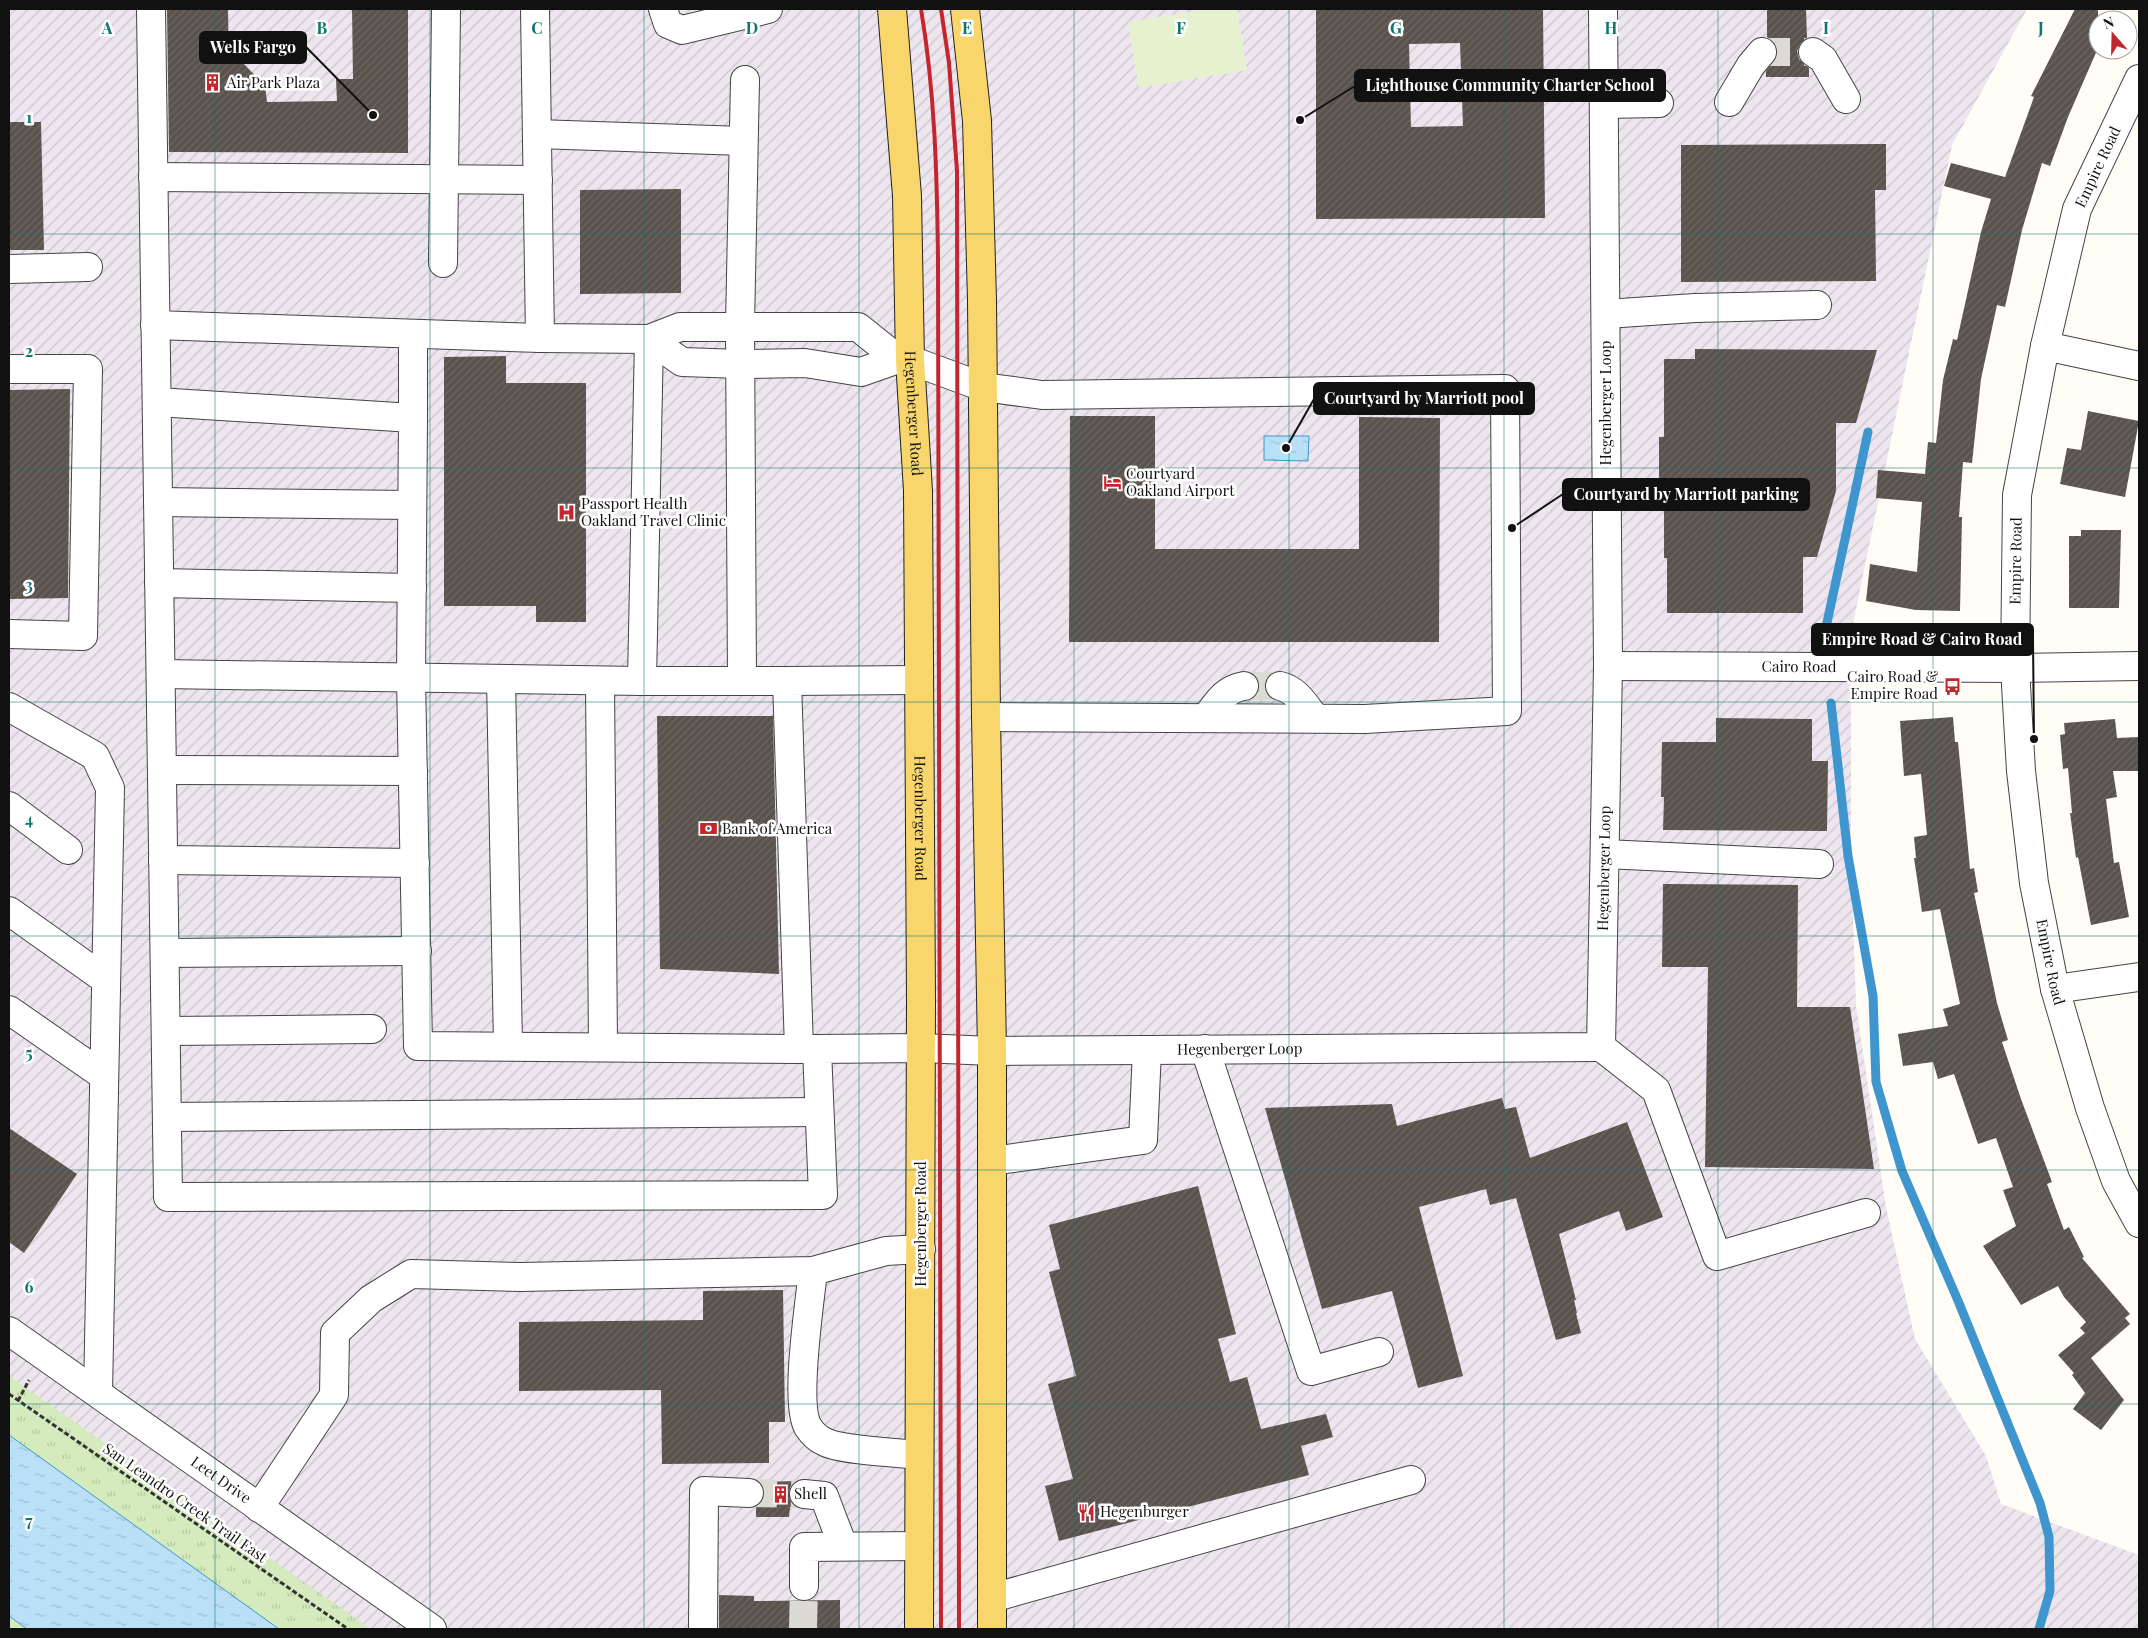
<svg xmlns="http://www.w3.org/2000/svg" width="2148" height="1638" font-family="'Playfair Display',serif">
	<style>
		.industrial { fill: url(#industrial-furrows) }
		.park { fill: url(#park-tufts) }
		.pitch { fill: #e6f2cf }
		.water { fill: url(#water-ripples); stroke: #3f96cf }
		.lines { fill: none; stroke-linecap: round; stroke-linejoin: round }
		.stream { stroke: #3f96cf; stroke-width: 9 }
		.building { fill: url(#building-hatch); fill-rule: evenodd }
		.minor-tunnel { stroke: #dbdad3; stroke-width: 28; stroke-dasharray: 28 14; stroke-linecap: butt }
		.minor-casing { stroke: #444; stroke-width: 30 }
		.major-casing { stroke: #222; stroke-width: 30 }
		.path { stroke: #333; stroke-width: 3; stroke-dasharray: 5 2.5; stroke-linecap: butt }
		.minor { stroke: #fff; stroke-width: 28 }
		.major { stroke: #f9d66b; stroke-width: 28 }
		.rail { stroke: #c4262e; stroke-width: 4 }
		.grid { fill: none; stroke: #0f766e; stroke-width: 1; stroke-opacity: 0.55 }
		.labels { text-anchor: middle; stroke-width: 5; stroke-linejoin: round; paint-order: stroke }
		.poi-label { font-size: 15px; fill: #111; stroke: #fff; text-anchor: start }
		.street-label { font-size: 15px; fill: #111; stroke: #fff }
		.grid-label { font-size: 16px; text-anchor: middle; font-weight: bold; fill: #0f766e; stroke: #fff; stroke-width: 5; stroke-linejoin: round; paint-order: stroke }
		.leader { fill: none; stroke: #111; stroke-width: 2 }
		.callout-dot { fill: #111; stroke: #fff; stroke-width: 2 }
		.callout { fill: #111; stroke: #111; stroke-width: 2 }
		.callout-label { font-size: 16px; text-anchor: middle; font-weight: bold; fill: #fff }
	</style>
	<defs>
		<pattern id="industrial-furrows" width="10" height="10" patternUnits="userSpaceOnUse" patternTransform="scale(1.25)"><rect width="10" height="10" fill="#eee6ef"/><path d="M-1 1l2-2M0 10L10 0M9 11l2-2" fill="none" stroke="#cbc4cc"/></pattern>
		<pattern id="park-tufts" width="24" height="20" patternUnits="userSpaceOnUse" patternTransform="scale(1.25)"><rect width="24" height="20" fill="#d5ebbd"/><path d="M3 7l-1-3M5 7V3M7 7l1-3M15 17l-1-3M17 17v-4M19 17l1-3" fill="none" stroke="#b6c8a1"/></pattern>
		<pattern id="water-ripples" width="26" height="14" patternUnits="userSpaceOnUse" patternTransform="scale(1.25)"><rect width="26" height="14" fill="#b9e0f7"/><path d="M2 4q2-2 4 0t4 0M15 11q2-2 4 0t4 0" fill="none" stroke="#9ebfd3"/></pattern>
		<pattern id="building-hatch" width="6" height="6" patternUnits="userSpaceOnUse" patternTransform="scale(1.25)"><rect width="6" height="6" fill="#5a524d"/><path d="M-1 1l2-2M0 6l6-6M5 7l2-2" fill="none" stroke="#6d6662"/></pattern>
	</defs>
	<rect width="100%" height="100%" fill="#fffdf5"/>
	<!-- industrial -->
	<path class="industrial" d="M9,9h2018l-75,136 -101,488v227l5,145 30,202 29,132 71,117 15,48 138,51v74h-1854l-276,-193z"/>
	<!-- park -->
	<path class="park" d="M9,1376l362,253h-362z"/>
	<!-- pitch -->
	<path class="pitch" d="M1207,9h30l10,61 -108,18 -11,-66z"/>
	<!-- water -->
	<g class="water">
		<path d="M1264,436h45l-1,25 -44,-1z"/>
		<path d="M9,1435l270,194h-252l-18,-13z"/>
	</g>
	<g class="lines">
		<!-- stream -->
		<g class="stream">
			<path d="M1825,632l43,-200"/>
			<path d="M1831,703l17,153 25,140 3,86 26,89 57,132 81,200 9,34 1,54 -11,38"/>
		</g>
	</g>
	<!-- building -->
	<g class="building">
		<path d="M167,9h61l1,53h13l23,24 2,16 70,-1 -1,-22h17l-1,-70h56v144l-239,-1z"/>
		<path d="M1316,9h227l2,209 -229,1zM1460,43l3,83 -52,1 -2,-83z"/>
		<path d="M1767,9h39l1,29 -6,5 -4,8 2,8 10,9v9h-43v-6l11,-17 -1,-8 -4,-6 -5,-3z"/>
		<path d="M2075,9h23v39l-30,69 -18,49 -8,-3 -20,67 -17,77 -8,-2 -16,74 -9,84 -9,-1 -4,55h3l-2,94 -44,-1 -50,-9 4,-37 47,8 5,-70 -46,-4 2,-28 47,4 3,-32 8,1 7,-63 10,-41 4,1 24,-108 10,-33 -47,-13 7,-23 54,14 29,-80 -3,-1z"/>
		<path d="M9,122h32l3,128h-35z"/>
		<path d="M1886,144v46h-11l1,91 -195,1v-137z"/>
		<path d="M681,189v104l-101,1v-104z"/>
		<path d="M1695,349l182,1 -21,73h-20v68l-19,66h-14v56h-136v-55h-3v-67h-5v-54h5v-78h31z"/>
		<path d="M506,356v27h80v239h-50v-16h-92v-249z"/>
		<path d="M70,389l-2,209 -59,1v-209z"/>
		<path d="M2088,411l51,10 -14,76 -65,-13 7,-36 14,2z"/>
		<path d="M1070,416h85v133h204v-132l81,1 -1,224h-370z"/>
		<path d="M2081,530h40l-2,78h-50v-72h12z"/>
		<path d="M657,716h116l6,258 -119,-5z"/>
		<path d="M1953,717l2,25h3l12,127 4,-1 4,24 -4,1 23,110 11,37 -6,2 19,57 31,83 -5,2 17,46 5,-3 15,30 -2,1 48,56 -5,4 5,6 -39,34 33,42 -23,30 -28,-21 12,-16 -13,-18 2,-2 -16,-18 27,-22 -5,-5 6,-6 -22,-25 -6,-11 -37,19 -38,-59 33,-20 -13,-36 10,-3 -17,-49 -18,6 -24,-70 -16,5 -5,-17 -30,4 -5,-32 50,-8 -5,-17 17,-5 -20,-95 -18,3 -8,-54h2l-2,-21 13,-2 -6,-61 -17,2 -4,-55z"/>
		<path d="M1716,718l96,1v42h16l-1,70 -164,-1 1,-33h-3l1,-55h54z"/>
		<path d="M2115,719l2,19 22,-1v34h-26l4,26 -11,2 8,64 5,-1 10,55 -38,8 -13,-68 -2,1 -6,-45h2l-4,-45 -5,1 -3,-34 5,-1 -1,-11z"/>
		<path d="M1663,884l135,1 -1,122h53l24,162 -169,-2 3,-200h-46z"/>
		<path d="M1502,1098l3,11 11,-2 14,51 97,-36 36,95 -37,14 -7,-20 -60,23 17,66h-2l3,13h-1l5,20 -25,7 -40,-142 -26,7 -4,-16 -67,18 44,169 -45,12 -26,-97 -70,18 -57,-201 127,-4 5,22z"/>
		<path d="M9,1128l68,46 -53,79 -15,-11z"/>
		<path d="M1198,1186l38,148 -18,5 12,43 17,-5 14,52 65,-15 7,23 -32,9 8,29 -250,66 -14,-55 28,-7 -25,-95 28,-8 -27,-104 11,-3 -11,-44z"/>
		<path d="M783,1290l2,132h-16v41l-107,1 -1,-74 -142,1v-69l184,-2v-29z"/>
		<path d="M796,1481l-5,4 -2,7 1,8 5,7h-5l-1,10h-33v-10l6,-5 3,-8 -2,-8 -4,-4z"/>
		<path d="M719,1595l35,1v5l86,-1v29h-121z"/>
	</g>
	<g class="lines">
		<!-- minor-tunnel -->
		<g class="minor-tunnel">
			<path d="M1762,52h51"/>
			<path d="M1244,686h36"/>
			<path d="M749,1493l55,1"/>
			<path d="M803,1629l1,-43"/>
		</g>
		<defs>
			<g id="minor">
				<path id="s1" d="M151,9l17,1188 655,-2 -6,-146 104,-1 71,3 609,-4 7,-381 -5,-657"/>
				<path d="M535,9l5,329 109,1 31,-12h178l40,32"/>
				<path d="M663,9l5,15 14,6 86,-21"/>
				<path d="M1813,52l10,7 23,40"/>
				<path id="s2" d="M2139,79l-62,130 -32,137 -28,149 -2,173 6,103 13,112 21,106 35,119 26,73 23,42"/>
				<path d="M1729,102l22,-37 11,-13"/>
				<path d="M1604,104l55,-1"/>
				<path d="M537,134l206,7"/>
				<path d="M153,177l385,3"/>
				<path d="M443,263l3,-254"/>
				<path d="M9,269l79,-2"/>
				<path d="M1606,314l89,-6 122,-3"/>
				<path d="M155,325l385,13"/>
				<path d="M649,339l33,23 59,2 64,-1 56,9 37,-13 12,1 73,27 59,8 463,-6 2,322 -142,8 -379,-2"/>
				<path d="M649,339l-7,342h145"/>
				<path d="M2045,346l94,20"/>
				<path d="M9,369h79l-5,267 -74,-2"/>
				<path d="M157,402l256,16 -2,260 7,368 381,3"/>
				<path d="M413,418v-84"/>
				<path d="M158,502l254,3"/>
				<path d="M159,583l253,5"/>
				<path id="s3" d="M1608,666l407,2 124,-2"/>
				<path d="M161,674l481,7"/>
				<path d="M501,679l7,367"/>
				<path d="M600,681l3,366"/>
				<path d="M742,681l-2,-355 5,-246"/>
				<path d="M1280,686c17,4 25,19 35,32"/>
				<path d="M9,707l86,49 15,32 -12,605"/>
				<path d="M1206,718c11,-15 19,-29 38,-32"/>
				<path d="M162,770l251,1"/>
				<path d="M9,806l59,44"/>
				<path d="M1605,854l214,10"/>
				<path d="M163,860l252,3"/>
				<path d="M9,911l97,69"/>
				<path d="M165,953l252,-2"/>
				<path d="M2055,989l84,-12"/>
				<path d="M9,1010l95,66"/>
				<path d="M166,1031l206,-2"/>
				<path d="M1601,1047l55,43 61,166 149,-43"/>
				<path d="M816,1049h-17l-12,-368 132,-1"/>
				<path d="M1205,1049l106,322 68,-19"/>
				<path d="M167,1117l652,-5"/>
				<path d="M992,1161l151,-21 4,-90"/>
				<path d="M813,1271c-3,30 -19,132 -5,156 4,6 10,12 17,15 15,8 74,11 94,13"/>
				<path id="s4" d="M9,1331l423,298"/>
				<path d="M804,1494l20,2 19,50"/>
				<path d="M259,1508l75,-113 1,-62 36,-34 40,-25 110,3 292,-6 73,-20 35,-2"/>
				<path d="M804,1586v-39l115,-1"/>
				<path d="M992,1598l419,-118"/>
				<path d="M703,1629l1,-138 45,2"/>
			</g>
			<g id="major">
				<path id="s5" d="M892,9l15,187 3,164 8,131 3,508 -2,630"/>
				<path d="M965,9l12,112 5,179 4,417 6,334v578"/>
			</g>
		</defs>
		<!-- minor casing -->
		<use href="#minor" class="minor-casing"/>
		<!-- major casing -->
		<use href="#major" class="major-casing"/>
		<!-- path -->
		<g class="path">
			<path d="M9,1394l339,235"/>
			<path d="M18,1401l11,-21"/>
		</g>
		<!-- minor -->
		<use href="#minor" class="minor"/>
		<!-- major -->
		<use href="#major" class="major"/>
		<!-- rail -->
		<g class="rail">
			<path d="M921,9c14,83 16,166 17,250l3,1370"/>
			<path d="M941,9l8,54 8,108 2,1458"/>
		</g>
	</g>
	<!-- grid -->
	<path class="grid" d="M215,9v1620M430,9v1620M644,9v1620M859,9v1620M1074,9v1620M1289,9v1620M1504,9v1620M1718,9v1620M1933,9v1620M9,234h2130M9,468h2130M9,702h2130M9,936h2130M9,1170h2130M9,1404h2130"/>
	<!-- icons -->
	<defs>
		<symbol id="building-bare" viewBox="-9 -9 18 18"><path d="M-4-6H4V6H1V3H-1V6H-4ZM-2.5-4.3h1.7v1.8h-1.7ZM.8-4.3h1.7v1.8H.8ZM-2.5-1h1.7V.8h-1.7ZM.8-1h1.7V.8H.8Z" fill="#c4262e" stroke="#fff" stroke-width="2.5" paint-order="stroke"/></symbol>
		<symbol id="hotel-bare" viewBox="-9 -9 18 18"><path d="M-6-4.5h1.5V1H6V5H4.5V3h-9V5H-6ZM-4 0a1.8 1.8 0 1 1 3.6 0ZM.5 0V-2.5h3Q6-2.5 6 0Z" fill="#c4262e" stroke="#fff" stroke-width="2.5" paint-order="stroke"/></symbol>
		<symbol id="hospital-bare" viewBox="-9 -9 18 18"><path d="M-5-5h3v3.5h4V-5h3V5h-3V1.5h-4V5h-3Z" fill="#c4262e" stroke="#fff" stroke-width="2.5" paint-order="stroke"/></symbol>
		<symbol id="bus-bare" viewBox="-9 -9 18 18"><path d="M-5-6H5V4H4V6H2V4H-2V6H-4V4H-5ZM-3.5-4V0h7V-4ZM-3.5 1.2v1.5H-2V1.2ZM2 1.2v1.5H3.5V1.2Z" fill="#c4262e" stroke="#fff" stroke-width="2.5" paint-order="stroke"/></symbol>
		<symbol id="bank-bare" viewBox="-9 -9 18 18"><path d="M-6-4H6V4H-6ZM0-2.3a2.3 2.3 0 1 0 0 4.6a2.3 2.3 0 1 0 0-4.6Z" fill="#c4262e" stroke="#fff" stroke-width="2.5" paint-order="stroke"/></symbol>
		<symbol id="restaurant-bare" viewBox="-9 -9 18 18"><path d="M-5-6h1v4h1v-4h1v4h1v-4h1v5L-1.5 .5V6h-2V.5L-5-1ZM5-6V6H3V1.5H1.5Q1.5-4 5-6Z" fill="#c4262e" stroke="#fff" stroke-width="2.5" paint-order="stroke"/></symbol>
	</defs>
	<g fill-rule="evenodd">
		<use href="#building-bare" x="200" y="70" width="25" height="25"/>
		<use href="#hotel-bare" x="1100" y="470" width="25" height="25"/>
		<use href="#hospital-bare" x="554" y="500" width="25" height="25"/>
		<use href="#bus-bare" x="1940" y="674" width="25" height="25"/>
		<use href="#bank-bare" x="696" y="816" width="25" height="25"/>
		<use href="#building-bare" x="768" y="1482" width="25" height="25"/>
		<use href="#restaurant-bare" x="1074" y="1500" width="25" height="25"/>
	</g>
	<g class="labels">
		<!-- poi labels -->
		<g class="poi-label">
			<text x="227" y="88">Air Park Plaza</text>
			<text x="1126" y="479">Courtyard<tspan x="1126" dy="17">Oakland Airport</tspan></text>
			<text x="581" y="509">Passport Health<tspan x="581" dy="17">Oakland Travel Clinic</tspan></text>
			<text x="1938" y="682" text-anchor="end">Cairo Road &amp;<tspan x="1938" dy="17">Empire Road</tspan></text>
			<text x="722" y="834">Bank of America</text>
			<text x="794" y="1499">Shell</text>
			<text x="1100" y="1517">Hegenburger</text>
		</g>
		<!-- street labels -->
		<g class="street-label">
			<text transform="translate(2098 167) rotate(-65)" y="5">Empire Road</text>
			<text transform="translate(1606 403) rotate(-90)" y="5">Hegenberger Loop</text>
			<text dy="5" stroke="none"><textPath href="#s5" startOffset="405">Hegenberger Road</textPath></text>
			<text transform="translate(2016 561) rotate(-89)" y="5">Empire Road</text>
			<text dy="5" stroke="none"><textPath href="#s3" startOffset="191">Cairo Road</textPath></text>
			<text dy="5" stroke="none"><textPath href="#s5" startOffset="810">Hegenberger Road</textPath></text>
			<text dy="5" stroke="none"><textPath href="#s1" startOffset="2952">Hegenberger Loop</textPath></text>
			<text dy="5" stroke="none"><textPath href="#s2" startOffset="906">Empire Road</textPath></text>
			<text dy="5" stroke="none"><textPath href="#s1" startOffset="2412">Hegenberger Loop</textPath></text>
			<text transform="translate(921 1224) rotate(-90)" y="5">Hegenberger Road</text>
			<text dy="5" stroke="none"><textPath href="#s4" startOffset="259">Leet Drive</textPath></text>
			<text transform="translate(185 1503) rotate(35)" y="5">San Leandro Creek Trail East</text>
		</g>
	</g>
	<g class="grid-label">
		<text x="107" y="34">A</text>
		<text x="322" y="34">B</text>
		<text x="537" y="34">C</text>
		<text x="752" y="34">D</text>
		<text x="967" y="34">E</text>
		<text x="1181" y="34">F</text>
		<text x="1396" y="34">G</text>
		<text x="1611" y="34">H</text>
		<text x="1826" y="34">I</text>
		<text x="2041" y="34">J</text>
		<text x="29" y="123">1</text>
		<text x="29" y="357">2</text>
		<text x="29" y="591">3</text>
		<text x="29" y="825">4</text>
		<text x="29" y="1059">5</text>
		<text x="29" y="1293">6</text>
		<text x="29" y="1527">7</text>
	</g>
	<!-- callouts -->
	<path class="leader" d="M373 115L306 47M1300 120L1355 86M1286 448L1314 399M1512 528L1563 494M2034 739L2033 640"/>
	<g class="callout-dot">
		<circle cx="373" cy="115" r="5"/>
		<circle cx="1300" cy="120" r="5"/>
		<circle cx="1286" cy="448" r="5"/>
		<circle cx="1512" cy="528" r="5"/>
		<circle cx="2034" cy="739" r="5"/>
	</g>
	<g class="callout">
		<rect x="200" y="32" width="106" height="31" rx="5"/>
		<rect x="1355" y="70" width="310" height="31" rx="5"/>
		<rect x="1314" y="383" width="220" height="31" rx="5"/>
		<rect x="1563" y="479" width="246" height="31" rx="5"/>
		<rect x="1812" y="624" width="221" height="31" rx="5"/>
	</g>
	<g class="callout-label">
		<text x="253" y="53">Wells Fargo</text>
		<text x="1510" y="91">Lighthouse Community Charter School</text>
		<text x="1424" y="404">Courtyard by Marriott pool</text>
		<text x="1686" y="500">Courtyard by Marriott parking</text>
		<text x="1922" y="645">Empire Road &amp; Cairo Road</text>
	</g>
	<!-- border -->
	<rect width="2148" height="1638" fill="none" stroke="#111111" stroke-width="20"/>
	<!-- north arrow -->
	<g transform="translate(2113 35) rotate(340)"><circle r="24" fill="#ffffff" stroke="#a0a0a0"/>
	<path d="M0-4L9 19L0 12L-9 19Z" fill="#c4262e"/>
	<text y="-8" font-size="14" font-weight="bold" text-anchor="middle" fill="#111111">N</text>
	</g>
</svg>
